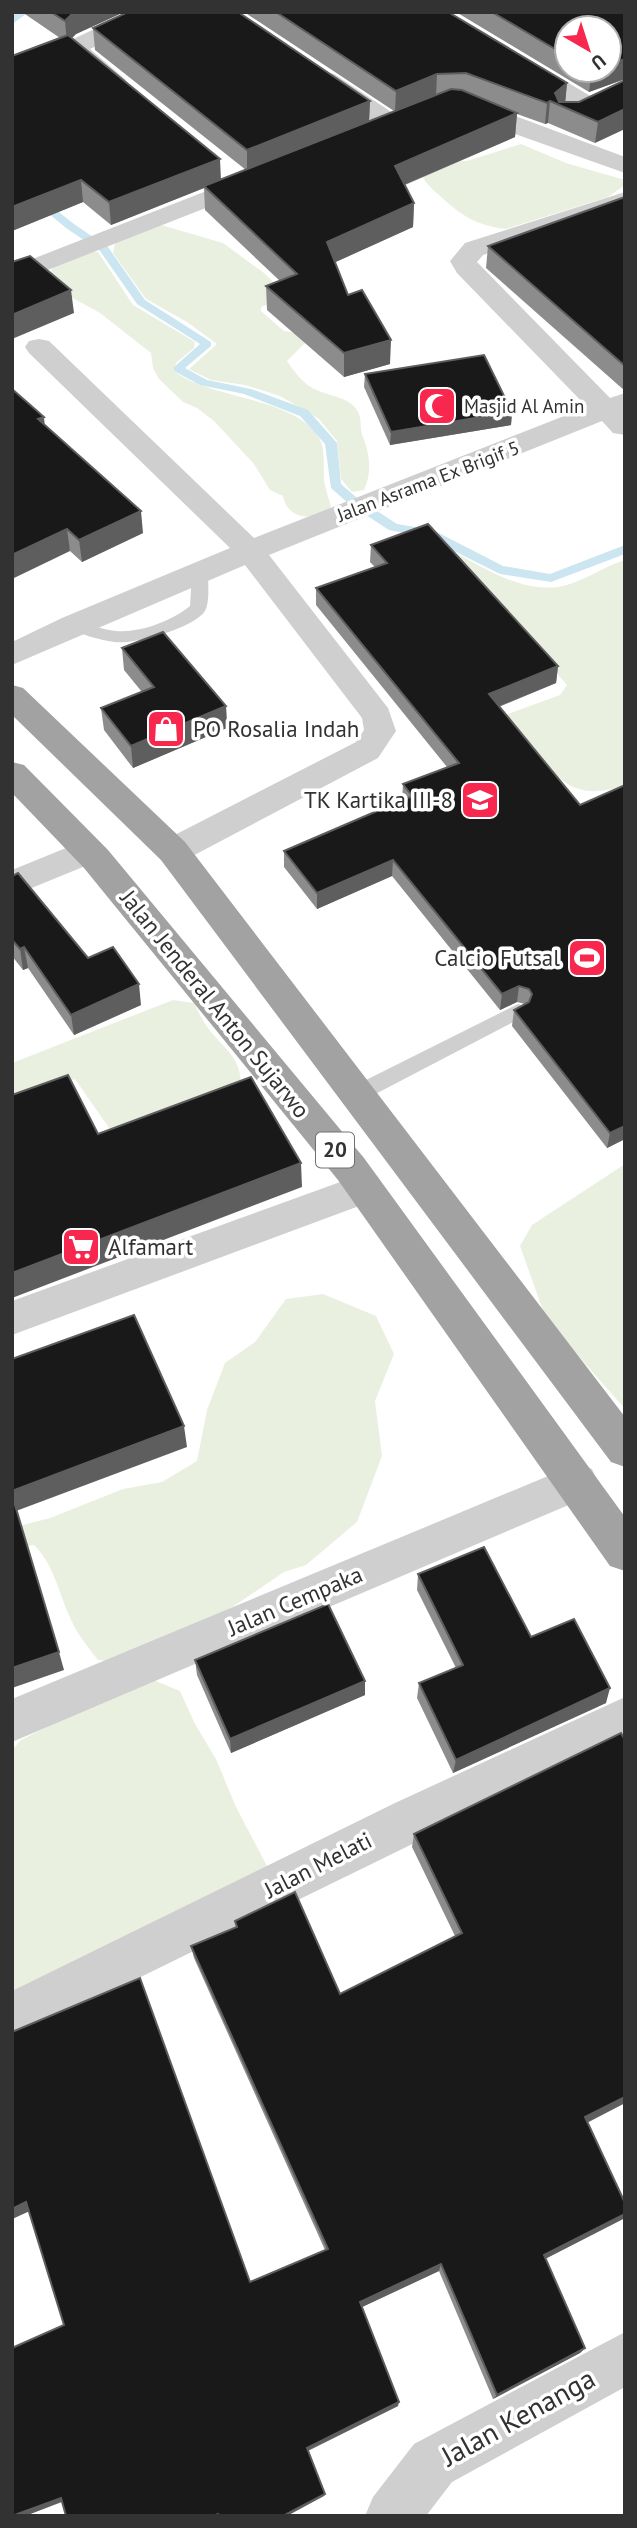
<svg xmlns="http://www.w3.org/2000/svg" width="637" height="2528" font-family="'PT Sans',sans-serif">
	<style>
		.green { fill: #eaf0e0 }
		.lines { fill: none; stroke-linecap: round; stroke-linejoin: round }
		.stream { fill: #cbe6f1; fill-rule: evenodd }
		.service { fill: #cfcfcf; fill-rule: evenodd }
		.minor { fill: #cfcfcf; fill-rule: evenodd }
		.trunk { fill: #a2a2a2; fill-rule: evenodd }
		.wall { fill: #8c8c8c; fill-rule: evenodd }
		.shaded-wall { fill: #5e5e5e }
		.building { fill: #191919; stroke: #5e5e5e; stroke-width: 2 }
		.labels { text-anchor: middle; stroke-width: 7; stroke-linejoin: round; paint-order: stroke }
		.far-poi-label { font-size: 19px; fill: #323232; stroke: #fff; text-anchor: start }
		.far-street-label { font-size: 19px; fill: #323232; stroke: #fff }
		.shield { fill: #fff; stroke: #707070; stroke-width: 2 }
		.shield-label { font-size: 21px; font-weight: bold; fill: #323232 }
		.poi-label { font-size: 23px; fill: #323232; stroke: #fff; text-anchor: start }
		.street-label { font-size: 23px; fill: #323232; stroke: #fff }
		.near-street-label { font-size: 28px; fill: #323232; stroke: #fff }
	</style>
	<rect width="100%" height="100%" fill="#fff"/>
	<!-- green -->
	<g class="green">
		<path d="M521,144l45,19 59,17v5l-17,12 -102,32c-30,-3 -47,-15 -68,-35 -8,-7 -14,-12 -17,-22l10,-10 36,-1z"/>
		<path d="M161,225l62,18 41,30 24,23 -27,11v4l23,20 18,3 3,9 -18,18c8,12 18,25 32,30 12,5 31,7 38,19 6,9 2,19 6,27 7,17 9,36 1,53l-12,2 -11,-13 -4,-38 -18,-22 -39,-23 -35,-11 -34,-5 -22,-11 28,-25 -30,-22 -41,-23 -33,-46 2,-10z"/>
		<path d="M89,251l9,1 35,53 62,37 -1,6 -18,15 -2,8c37,29 120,25 145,67 7,11 4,30 5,42 1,9 5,18 7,27 -16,15 -44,13 -48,-11l-13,-6 -16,-26 -40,-43 -17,-13 -14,-6 -24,-23 -6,-11 -2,-15 -51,-40 -31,-17 -19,-16c-2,-20 23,-23 39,-29z"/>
		<path d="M446,548c35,17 70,44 112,39 24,-4 44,-20 67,-27v226c-49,14 -64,-1 -92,-40l-24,1 -15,-28 66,-24 7,-10z"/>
		<path d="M173,1000l21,3c5,10 10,21 18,30 16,19 29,26 29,53l-127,49 -39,-56 -63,26v-42z"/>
		<path d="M625,1164v245l-79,-90 -26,-73 12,-21z"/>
		<path d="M323,1294l53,22 18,38 -19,47 7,55 -25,66 -51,43 -22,7 -78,53 -84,37 -24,-2c-12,-15 -23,-29 -30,-47 -10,-24 -15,-49 -34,-68l-19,3 4,-22 31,-8 73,-29 39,-7 35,-21 10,-51 18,-47 30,-21 31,-43z"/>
		<path d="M146,1677l34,14 15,33 21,35 20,48 31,59 -9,15 -246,127v-258l9,-10z"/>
	</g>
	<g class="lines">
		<!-- stream -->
		<g class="stream">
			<path d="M18,12h11l-17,12v-8z"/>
			<path d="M12,175l62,49 34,23 37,53 66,42v4l-26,22 22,12 44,9 57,21 29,33 4,41 16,14 40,26 36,6 70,36 47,8 75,-29v9l-74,28 -51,-8 -74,-37 -37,-7 -40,-26 -18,-16 -6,-44 -25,-28 -56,-22 -44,-9 -26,-14v-4l26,-23 -63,-40 -37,-53 -34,-23 -54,-45z"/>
		</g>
		<!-- service -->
		<g class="service">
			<path d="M200,568l8,5c0,10 2,29 -3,38 -11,17 -71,34 -91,31 -16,-2 -31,-8 -47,-13l-2,-4 8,-6c14,4 29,11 43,12 24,2 56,-10 74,-25l2,-33z"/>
			<path d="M518,1004l7,2 3,5 -3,5 -161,84 -7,2 -7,-2 -3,-6 3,-6z"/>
		</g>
		<!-- minor -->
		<g class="minor">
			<path d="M131,12h31l-3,5 -69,32 36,31 -3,5c-21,5 -38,-17 -53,-29l-4,-5 5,-11z"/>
			<path d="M422,12h28l147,88 3,5 -3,5 -9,2 -9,-2 -154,-93z"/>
			<path d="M325,72l9,2 68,45 3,5 -3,5 -9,2 -9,-2 -68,-45 -3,-5 3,-5z"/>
			<path d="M467,98l158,59v16l-124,-44 -43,-19 -3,-5 3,-5z"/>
			<path d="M255,172l9,3 4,5 -4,5 -252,99v-17z"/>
			<path d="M625,192v16l-142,47 -6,7 133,136 15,-5v42l-12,-2 -11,-12 -333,134 119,153 8,23 -18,27 -193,102 -12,3 -12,-3 -5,-9 5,-9 195,-100 8,-12 -2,-12 -117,-153 -233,100v-23l50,-24 168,-70 -201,-195 -4,-6 4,-6 10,-2 10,2 205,197 333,-131 -130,-134 -7,-12 15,-18z"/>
			<path d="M88,839l12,3 5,9 -5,9 -88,36v-26z"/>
			<path d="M365,1173l13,4 6,11 -6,11 -366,136v-34z"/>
			<path d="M577,1464l15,5 6,13 -6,13 -580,247v-43z"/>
			<path d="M625,1697v43l-613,300v-49l383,-188z"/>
			<path d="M625,2332v55l-173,95 -26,34h-61l8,-19 41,-53z"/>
		</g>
		<!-- trunk -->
		<g class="trunk">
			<path d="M12,685l11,3 162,154 440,575v50l-14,-5 -450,-602 -149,-145z"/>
			<path d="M12,762l12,3 84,85 256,308 261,359v54l-15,-5 -272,-386 -254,-312 -72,-75z"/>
		</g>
	</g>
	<!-- wall -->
	<g class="wall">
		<path d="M22,12h102l-48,22 -5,4 150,142 25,-10 -151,-120 -2,-22 277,73 -1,20 25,-10 -150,-99h204l119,71 -2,19h14l46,-22 -30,63 -47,-20 -3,1 -28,-10 -2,23 -110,48 9,18 -1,24 -78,35 13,33 42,69 -46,13 -77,-67 -1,-24 14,-5 -75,-71 -1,-22 -93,37 -28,-23 -71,29v-175l48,-18z"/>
		<path d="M456,12h169v67l-36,13zM567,28h42v42h-42z"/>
		<path d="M625,197v194l-139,-123 2,-22z"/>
		<path d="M365,374l147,38 -1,13 -121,20 -26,-58z"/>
		<path d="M13,390l32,35 98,108 -61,29 -12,-11z"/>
		<path d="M371,545l187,121 -2,17 -57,24 81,98 45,-20v354l-18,9 -95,-122 2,-16 11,-6 -8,-2 -17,8 -108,-134 -75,33 -33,-42v-16l118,-50 1,-17 44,-17 -131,-162v-17l59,-21 -5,-5z"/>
		<path d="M122,648l104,58 1,22 -94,40 -29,-38 -3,-22 41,-16 -18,-22z"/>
		<path d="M12,876l76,82 53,47 -67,30 -46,-67 -5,2 -11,-14z"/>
		<path d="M418,1574l113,63 75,66 -153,70 -36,-75 2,-15 37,-15 -39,-78z"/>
		<path d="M195,1660l170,35 -134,58 -34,-78z"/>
		<path d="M625,1740v363l-38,20 36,96 -78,40 40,89 -5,5 -87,46 -54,-128 -77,36 36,99 -90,45 16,45 -262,6 -37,14h-13l52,-191 -35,-114 -17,8v-187l238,250 75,-32 -131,-292 -3,-12 45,-19 -1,-6 105,73 115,-58 -43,-89 2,-13z"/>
	</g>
	<!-- shaded-wall -->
	<g class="shaded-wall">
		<path d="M74,12h50l-48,22 -9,9 -2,-22z"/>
		<path d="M625,59v20l-36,13 3,-21 17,-1v-5z"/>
		<path d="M437,74l-1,22 -41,16 1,-21z"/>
		<path d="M567,83l-2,22 -3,2 -7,-14z"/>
		<path d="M370,101l-1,21 -122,49v-21z"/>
		<path d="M550,101l-2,22 -3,1 2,-21z"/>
		<path d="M625,109v20l-30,14 3,-21z"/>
		<path d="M517,113l-2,24 -121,52 1,-23z"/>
		<path d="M220,159l1,22 -17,5v2l-93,37 -2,-23z"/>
		<path d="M81,180l2,22 -71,29v-24z"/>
		<path d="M414,203l-1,24 -86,39v-24z"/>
		<path d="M71,290l3,23 -62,26v-24z"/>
		<path d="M391,340l-1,24 -46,13v-24z"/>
		<path d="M512,412l-1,13 -121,20 1,-13z"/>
		<path d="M44,417l2,22 -8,-20z"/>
		<path d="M141,511l2,22 -61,29 -3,-22z"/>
		<path d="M67,529l3,22 -58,28v-24z"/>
		<path d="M558,666l-2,17 -69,28 2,-17z"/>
		<path d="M226,706l1,22 -94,40 -2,-22z"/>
		<path d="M393,860l-1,16 -75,33v-16z"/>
		<path d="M24,947l4,21 -5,2 -3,-21z"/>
		<path d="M139,984l2,21 -67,30 -3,-20z"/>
		<path d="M519,986l-2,16 -17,8 2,-16z"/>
		<path d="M625,1126v13l-18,9 3,-15z"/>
		<path d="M301,1163l1,24 -290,111v-25z"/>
		<path d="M184,1426l3,21 -171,64 -4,-15v-5z"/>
		<path d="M59,1652l5,18 -52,18v-20z"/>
		<path d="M365,1681v14l-134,58 -1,-14z"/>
		<path d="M610,1688l-4,15 -153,70 3,-13z"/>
		<path d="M625,2097v6l-45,23 5,-9z"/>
		<path d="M26,2202l6,8 -20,9v-10z"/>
		<path d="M625,2214v4l-2,1 -84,43 5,-7z"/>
		<path d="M441,2264l-2,7 -79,37v-6z"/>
		<path d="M585,2348l-5,5 -87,46 4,-4z"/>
		<path d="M399,2402l-1,4 -91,45v-3z"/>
		<path d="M325,2494l-1,2 -37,20h-4z"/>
		<path d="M61,2498l5,2 -41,16h-11z"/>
	</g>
	<!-- building -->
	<g class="building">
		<path d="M51,12h23l-9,9z"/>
		<path d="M128,12h110l132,89 -123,49 -154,-122z"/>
		<path d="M276,12h172l119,71 -12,10 4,9h20l46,-22v29l-27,13 -48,-21 -3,2 -81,-30 -29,1 -41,17z"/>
		<path d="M492,12h133v47l-16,6v-37h-42v28z"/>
		<path d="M68,35l152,124 -111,43 -28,-22 -69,27v-151z"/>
		<path d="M451,89l11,1 55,23 -122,53 19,37 -87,39 21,53 14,-5 29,50 -47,13 -78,-67 31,-12 -93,-88z"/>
		<path d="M625,197v169l-137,-120z"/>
		<path d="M30,256l41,34 -59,25v-53z"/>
		<path d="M484,355l28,57 -121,20 -26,-58z"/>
		<path d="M12,389l32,28 -6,2 103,92 -62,29 -12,-11 -55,26z"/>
		<path d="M428,524l130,142 -69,28 91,111 45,-20v341l-15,7 -96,-123 15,-8 3,-8 -3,-5 -10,-3 -17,8 -109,-134 -76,33 -33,-42 128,-55 -9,-12 56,-21 -143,-175 71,-25 -16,-18z"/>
		<path d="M163,632l63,74 -95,40 -30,-38 53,-21 -32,-39z"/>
		<path d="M18,873l70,85 25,-11 26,37 -68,31 -47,-68 -4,2 -8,-9v-64z"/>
		<path d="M68,1075l30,59 153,-57 50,86 -289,110v-178z"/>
		<path d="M134,1315l50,111 -172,65v-132z"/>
		<path d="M12,1495l47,157 -47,16z"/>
		<path d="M484,1547l47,90 43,-18 36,69 -154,72 -37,-77 44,-18 -45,-91z"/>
		<path d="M328,1604l37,77 -135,58 -35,-79z"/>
		<path d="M621,1733l4,7v357l-40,20 40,86v11l-81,41 41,93 -88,47 -56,-131 -81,38 39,100 -92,46 18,46 -42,22h-64l-1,-2 -5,2h-147l-5,-18 -49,18v-168l52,-23 -38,-123 -14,7v-177l128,-54 110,304 78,-33 -137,-303 46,-19 -2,-6 60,-29 45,102 122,-61 -48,-99z"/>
	</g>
	<!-- icons -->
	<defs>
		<symbol id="mosque-square" viewBox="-11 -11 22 22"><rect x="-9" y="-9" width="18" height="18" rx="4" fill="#f7274e" stroke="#fff"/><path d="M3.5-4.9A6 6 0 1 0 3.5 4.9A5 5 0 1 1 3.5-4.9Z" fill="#fff"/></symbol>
		<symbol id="shop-square" viewBox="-11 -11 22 22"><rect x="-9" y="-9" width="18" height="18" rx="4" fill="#f7274e" stroke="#fff"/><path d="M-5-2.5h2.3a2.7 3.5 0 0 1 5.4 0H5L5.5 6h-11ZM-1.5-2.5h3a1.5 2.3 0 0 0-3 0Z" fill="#fff"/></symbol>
		<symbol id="school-square" viewBox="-11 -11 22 22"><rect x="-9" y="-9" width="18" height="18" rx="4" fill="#f7274e" stroke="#fff"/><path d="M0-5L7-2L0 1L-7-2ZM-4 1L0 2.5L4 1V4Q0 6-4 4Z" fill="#fff"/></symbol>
		<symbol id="stadium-square" viewBox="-11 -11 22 22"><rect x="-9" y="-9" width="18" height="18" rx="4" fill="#f7274e" stroke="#fff"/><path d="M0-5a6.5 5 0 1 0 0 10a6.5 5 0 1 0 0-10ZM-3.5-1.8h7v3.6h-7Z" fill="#fff"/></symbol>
		<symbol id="supermarket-square" viewBox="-11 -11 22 22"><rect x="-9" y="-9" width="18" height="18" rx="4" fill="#f7274e" stroke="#fff"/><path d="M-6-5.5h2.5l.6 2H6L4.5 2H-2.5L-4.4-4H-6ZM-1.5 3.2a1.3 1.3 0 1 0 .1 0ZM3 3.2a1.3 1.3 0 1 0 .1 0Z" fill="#fff"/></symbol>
	</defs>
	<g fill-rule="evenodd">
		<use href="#mosque-square" x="415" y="384" width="44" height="44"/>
		<use href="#shop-square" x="144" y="707" width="44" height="44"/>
		<use href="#school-square" x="458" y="778" width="44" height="44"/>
		<use href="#stadium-square" x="565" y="936" width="44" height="44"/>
		<use href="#supermarket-square" x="59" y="1225" width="44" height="44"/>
	</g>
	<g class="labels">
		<!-- far-poi labels -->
		<g class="far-poi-label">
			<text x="464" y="413">Masjid Al Amin</text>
		</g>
		<!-- far-street labels -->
		<g class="far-street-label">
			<text transform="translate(428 481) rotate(-21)" y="7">Jalan Asrama Ex Brigif 5</text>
		</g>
		<!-- shield labels -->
		<rect class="shield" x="316" y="1132.5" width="38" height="35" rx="5"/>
		<g class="shield-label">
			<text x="335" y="1157">20</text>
		</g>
		<!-- poi labels -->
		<g class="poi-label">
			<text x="193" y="737">PO Rosalia Indah</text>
			<text x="453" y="808" text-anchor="end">TK Kartika III-8</text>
			<text x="560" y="966" text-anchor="end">Calcio Futsal</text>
			<text x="108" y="1255">Alfamart</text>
		</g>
		<!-- street labels -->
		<g class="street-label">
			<text transform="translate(215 1004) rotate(51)" y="8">Jalan Jenderal Anton Sujarwo</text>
			<text transform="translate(295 1601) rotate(-23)" y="8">Jalan Cempaka</text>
			<text transform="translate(318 1865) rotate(-27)" y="8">Jalan Melati</text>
		</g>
		<!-- near-street labels -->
		<g class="near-street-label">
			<text transform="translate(518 2417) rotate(-29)" y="10">Jalan Kenanga</text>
		</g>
	</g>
	<!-- border -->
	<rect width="637" height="2528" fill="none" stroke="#323232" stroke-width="28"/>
	<!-- north arrow -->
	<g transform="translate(588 49) rotate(141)"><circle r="33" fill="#ffffff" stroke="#adadad" stroke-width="2"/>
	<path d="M0-5L12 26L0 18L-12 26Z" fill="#f7274e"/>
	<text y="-10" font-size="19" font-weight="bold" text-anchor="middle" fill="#323232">U</text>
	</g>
</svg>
